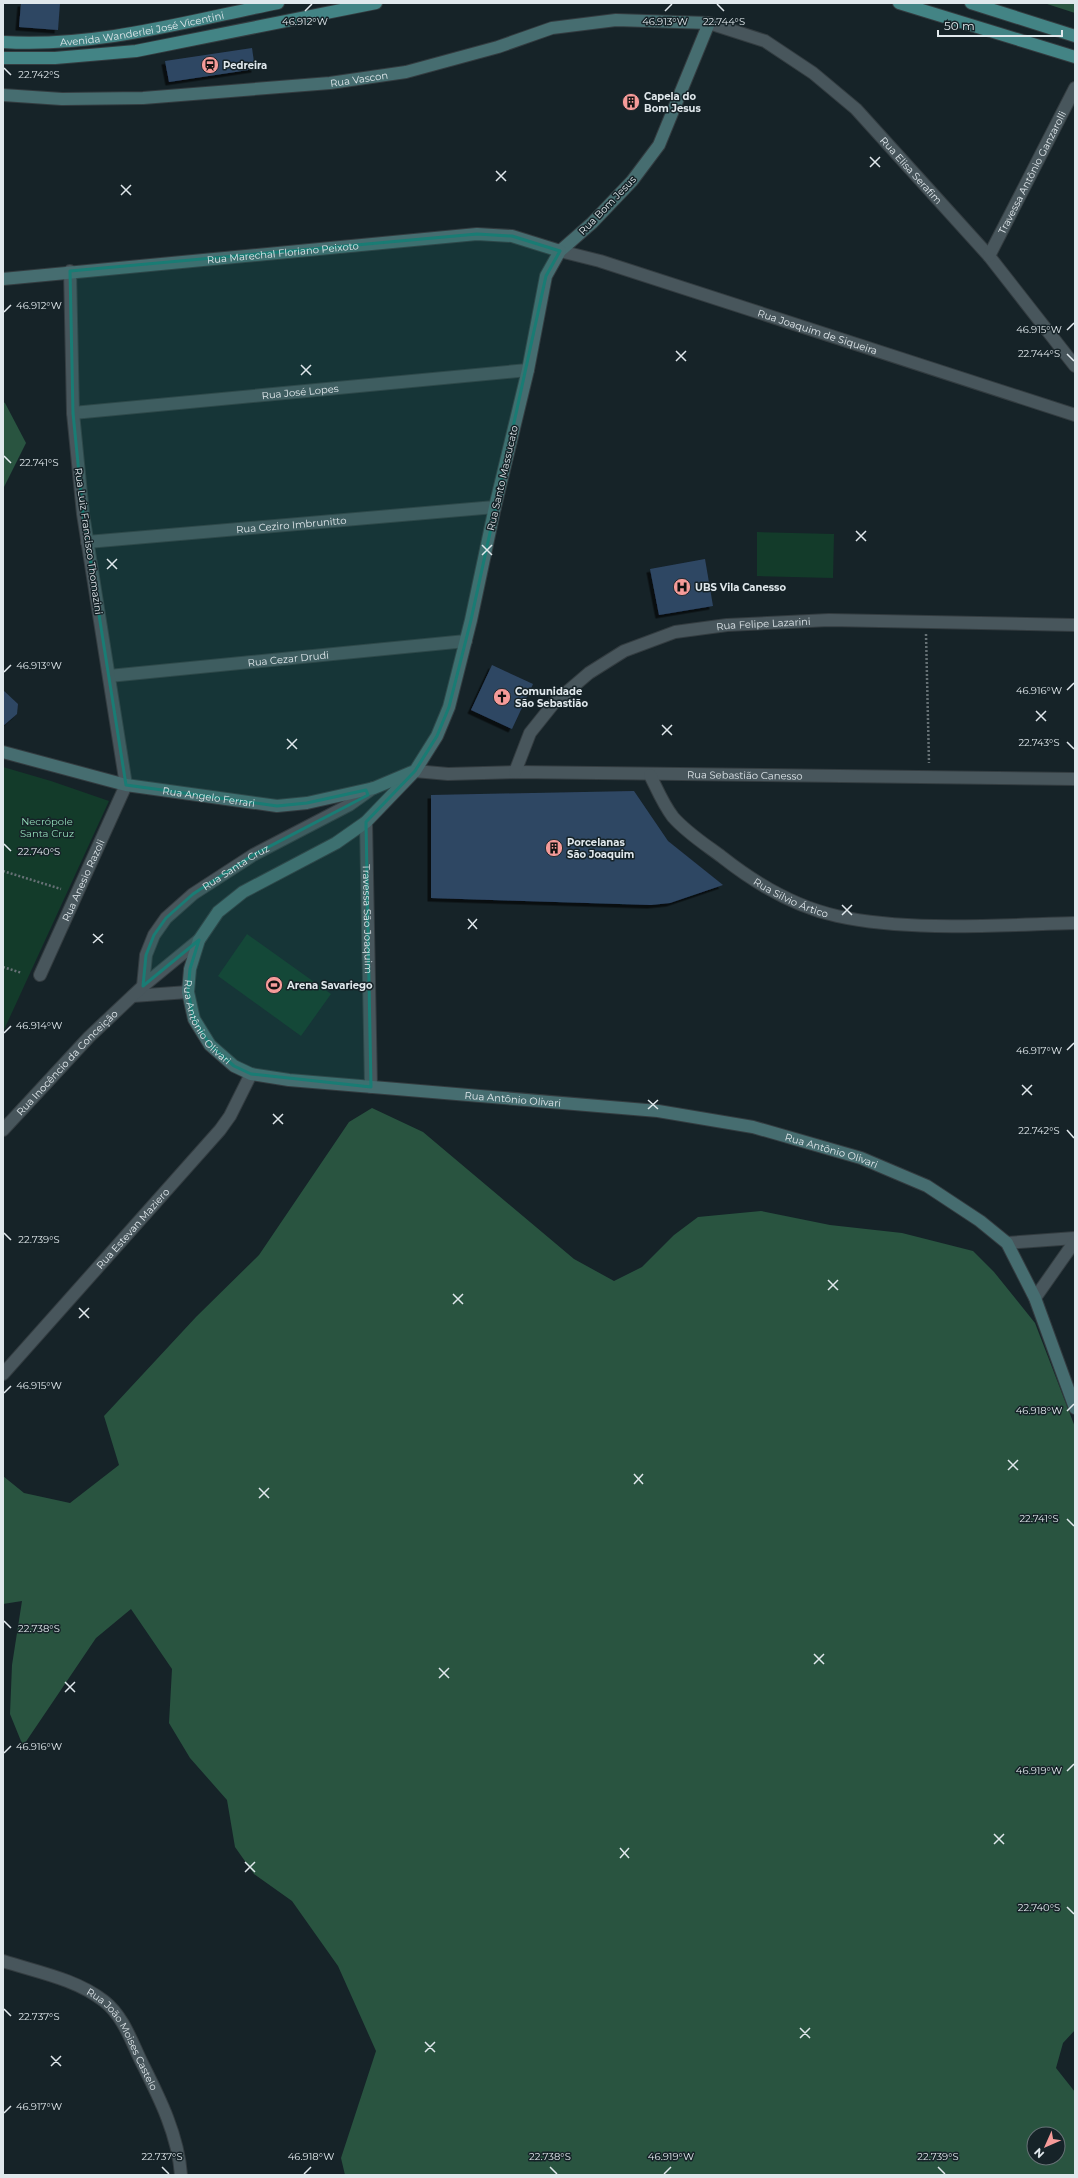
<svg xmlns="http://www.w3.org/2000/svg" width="1078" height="2178" font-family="Montserrat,sans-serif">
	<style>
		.green { fill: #133b2a }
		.forest { fill: #295440; fill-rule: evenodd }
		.building { fill: #2f4664; filter: url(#shadow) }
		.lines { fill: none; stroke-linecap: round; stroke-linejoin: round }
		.street-casing { stroke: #333c40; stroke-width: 14 }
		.secondary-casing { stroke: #333c40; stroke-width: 14 }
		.primary-casing { stroke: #333c40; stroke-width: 14 }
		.path { stroke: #667175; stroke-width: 2.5; stroke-dasharray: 2 2; stroke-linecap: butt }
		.street { stroke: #48565c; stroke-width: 12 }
		.secondary { stroke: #466d70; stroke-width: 12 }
		.primary { stroke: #438485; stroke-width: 12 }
		.marked { fill: #197c74; fill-opacity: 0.2; stroke: #197c74; stroke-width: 3; stroke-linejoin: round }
		.ticks { fill: none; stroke: #e0e8ec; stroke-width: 1.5 }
		.labels { text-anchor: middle; stroke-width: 3; stroke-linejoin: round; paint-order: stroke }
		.street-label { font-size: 10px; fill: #e0e8ec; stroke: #162328 }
		.poi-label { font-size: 10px; font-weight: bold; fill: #e0e8ec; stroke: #162328; text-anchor: start }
		.park-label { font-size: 10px; fill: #93dcb9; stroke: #162328 }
		.ticks-label { font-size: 10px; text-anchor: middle; fill: #e0e8ec; stroke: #162328; stroke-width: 3; stroke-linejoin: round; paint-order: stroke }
	</style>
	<defs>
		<filter id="shadow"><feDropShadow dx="-3.5" dy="3.5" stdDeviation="0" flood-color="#0009"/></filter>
	</defs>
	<rect width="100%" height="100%" fill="#162328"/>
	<!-- green -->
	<g class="green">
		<path d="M757,532l77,2 -1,44 -76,-2z"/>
		<path d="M3,767l48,14 58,20 -106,231z"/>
		<path d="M247,934l84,60 -30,42 -83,-60z"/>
	</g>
	<!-- forest -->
	<g class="forest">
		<path d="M1044,3h31v10z"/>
		<path d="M3,402l2,1 21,40 -23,46z"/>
		<path d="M372,1108l51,24 151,127 40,22 28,-14 32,-32 24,-18 63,-6 69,14 72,8 71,18 21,21 41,51 40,104v603l-12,13 -7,25 19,24v83h-730l-4,-17 35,-107 -38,-85 -46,-65 -38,-27 -19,-27 -8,-47 -37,-42 -21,-35 3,-54 -41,-60 -35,29 -73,108 -13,-32 2,-49 10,-64 -19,3v-128l21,17 46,10 49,-38 -15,-49 92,-99 63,-62 90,-133zM1034,2134h24v24h-24z"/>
	</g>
	<!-- building -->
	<g class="building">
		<path d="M21,3h39l-2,27 -39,-3z"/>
		<path d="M252,48l3,21 -86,13 -4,-21z"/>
		<path d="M705,559l8,47 -54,9 -9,-46z"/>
		<path d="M492,665l41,19 -21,45 -41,-19z"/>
		<path d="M3,690l15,14 -1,10 -14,12z"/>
		<path d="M634,791l34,50 55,44 -53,18 -19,2 -220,-7v-103z"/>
	</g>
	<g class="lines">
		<defs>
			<g id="street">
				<path id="s1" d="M709,23l56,18 48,32 43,36 133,147 86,110"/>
				<path id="s2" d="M560,251l40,10 475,154"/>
				<path id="s3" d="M989,256l86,-168"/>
				<path id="s4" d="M73,413l455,-43"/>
				<path id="s5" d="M87,542l408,-35"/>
				<path id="s6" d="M109,676l357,-35"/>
				<path id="s7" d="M415,771l33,3 67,-2 560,7"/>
				<path id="s8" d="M515,772l15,-39 24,-30 35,-30 35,-22 51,-19 52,-7 102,-5 246,5"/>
				<path id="s9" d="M650,775c7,14 13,29 23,42 14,16 33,28 49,40 33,26 74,50 115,59 73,16 163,9 238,7"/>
				<path id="s10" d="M366,822l5,265"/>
				<path id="s11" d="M40,975l86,-190 -43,-271 -10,-101 -3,-142"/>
				<path id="s12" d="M143,986l3,-31 8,-20 12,-17 27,-24 60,-39 96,-50 24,-17"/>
				<path d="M133,996l55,-4"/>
				<path id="s13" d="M3,1130l86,-93 54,-51 56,-46"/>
				<path d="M1007,1243l68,-5"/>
				<path d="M1035,1298l40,-57"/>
				<path id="s14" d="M3,1374l217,-244 10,-14 21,-42"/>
				<path id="s15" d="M3,1961c34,11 73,18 101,40 19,15 27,39 37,60 18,36 37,73 40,114"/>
			</g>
			<g id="secondary">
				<path id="s16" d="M3,95l59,4 81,-1 187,-15 76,-11 92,-25 54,-19 64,-8 93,3 -50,122 -27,36 -40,42 -32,28 -14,25 -18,94 -33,137 -24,113 -22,87 -12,29 -22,35 -49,51 -30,21 -93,49 -25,20 -19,28 -9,29 -2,23 6,27 16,26 24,21 17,8 38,6 369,31 95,16 108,31 66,28 53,35 27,22 28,55 40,110"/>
				<path id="s17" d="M3,279l474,-45 35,2 48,15"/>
				<path id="s18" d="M3,752l123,33 151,21 30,-3 67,-15 38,-16"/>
			</g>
			<g id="primary">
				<path d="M899,3l176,54"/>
				<path d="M971,3l104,33"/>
				<path id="s19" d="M3,42c92,6 185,-21 275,-39"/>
				<path d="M3,58h52l81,-7 240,-48"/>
			</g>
		</defs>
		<!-- street casing -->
		<use href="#street" class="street-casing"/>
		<!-- secondary casing -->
		<use href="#secondary" class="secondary-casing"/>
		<!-- primary casing -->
		<use href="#primary" class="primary-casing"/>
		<!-- path -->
		<g class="path">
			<path d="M926,634l3,129"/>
			<path d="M3,871l58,18"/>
			<path d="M3,967l19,6"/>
		</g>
		<!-- street -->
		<use href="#street" class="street"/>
		<!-- secondary -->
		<use href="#secondary" class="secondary"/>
		<!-- primary -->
		<use href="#primary" class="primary"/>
	</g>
	<!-- marked area -->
	<path class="marked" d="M477,234l35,2 48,15 -14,25 -75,344 -22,87 -12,29 -22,35 -49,51 5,265 -120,-13 -17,-8 -24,-21 -16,-26 -6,-27 2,-23 9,-29 -56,46 3,-31 8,-20 12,-17 27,-24 60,-39 115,-60 -2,-5 -59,13 -30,3 -151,-21 -43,-271 -10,-101 -3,-142z"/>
	<!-- ticks -->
	<path class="ticks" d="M717,4l7,7M305,11l7,-7M665,11l7,-7M4,68l7,7M870,157l10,10M870,167l10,-10M496,171l10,10M496,181l10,-10M121,185l10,10M121,195l10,-10M4,312l7,-7M1067,330l7,-7M676,351l10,10M1067,354l7,7M676,361l10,-10M301,365l10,10M301,375l10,-10M4,456l7,7M856,531l10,10M856,541l10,-10M482,545l10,10M482,555l10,-10M107,559l10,10M107,569l10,-10M4,672l7,-7M1067,690l7,-7M1036,711l10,10M1036,721l10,-10M662,725l10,10M662,735l10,-10M287,739l10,10M1067,742l7,7M287,749l10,-10M4,844l7,7M842,905l10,10M842,915l10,-10M468,919l9,10M468,929l9,-10M93,934l10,9M93,943l10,-9M4,1033l7,-7M1067,1050l7,-7M1022,1085l10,10M1022,1095l10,-10M648,1100l10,9M648,1109l10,-9M273,1114l10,10M273,1124l10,-10M1067,1130l7,8M4,1233l7,7M828,1280l10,10M828,1290l10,-10M453,1294l10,10M453,1304l10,-10M79,1308l10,10M79,1318l10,-10M4,1393l7,-7M1067,1411l7,-7M1008,1460l10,10M1008,1470l10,-10M634,1474l9,10M634,1484l9,-10M259,1488l10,10M259,1498l10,-10M1067,1519l7,7M4,1621l7,7M814,1654l10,10M814,1664l10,-10M439,1668l10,10M439,1678l10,-10M65,1682l10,10M65,1692l10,-10M4,1753l7,-7M1067,1771l7,-7M994,1834l10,10M994,1844l10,-10M620,1848l9,10M620,1858l9,-10M245,1862l10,10M245,1872l10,-10M1067,1907l7,7M4,2009l7,7M800,2028l10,10M800,2038l10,-10M425,2042l10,10M425,2052l10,-10M51,2056l10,10M51,2066l10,-10M4,2113l7,-7M162,2167l7,7M550,2167l7,7M938,2167l7,7M304,2174l7,-7M664,2174l7,-7"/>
	<!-- icons -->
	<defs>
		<symbol id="station-disc" viewBox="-11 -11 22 22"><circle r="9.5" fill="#f59b99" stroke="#162328"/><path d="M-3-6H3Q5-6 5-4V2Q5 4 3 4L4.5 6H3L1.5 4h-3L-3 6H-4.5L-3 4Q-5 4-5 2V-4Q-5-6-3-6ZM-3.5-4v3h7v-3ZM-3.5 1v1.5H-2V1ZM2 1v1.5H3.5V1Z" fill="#111"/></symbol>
		<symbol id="building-disc" viewBox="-11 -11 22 22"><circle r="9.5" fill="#f59b99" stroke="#162328"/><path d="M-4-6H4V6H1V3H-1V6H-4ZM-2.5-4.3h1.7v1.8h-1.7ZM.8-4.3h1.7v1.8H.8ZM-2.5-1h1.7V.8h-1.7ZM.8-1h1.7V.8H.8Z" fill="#111"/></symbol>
		<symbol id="hospital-disc" viewBox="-11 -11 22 22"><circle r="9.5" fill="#f59b99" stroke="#162328"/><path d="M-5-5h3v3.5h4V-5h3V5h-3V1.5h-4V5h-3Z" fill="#111"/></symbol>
		<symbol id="church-disc" viewBox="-11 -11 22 22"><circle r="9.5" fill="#f59b99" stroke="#162328"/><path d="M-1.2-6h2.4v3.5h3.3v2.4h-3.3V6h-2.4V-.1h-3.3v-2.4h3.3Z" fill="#111"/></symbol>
		<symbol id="stadium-disc" viewBox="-11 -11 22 22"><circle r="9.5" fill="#f59b99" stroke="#162328"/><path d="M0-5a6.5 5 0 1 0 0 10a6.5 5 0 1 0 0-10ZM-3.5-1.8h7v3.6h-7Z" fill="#111"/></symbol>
	</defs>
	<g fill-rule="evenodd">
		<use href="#station-disc" x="200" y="55" width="20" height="20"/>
		<use href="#building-disc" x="621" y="92" width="20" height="20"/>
		<use href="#hospital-disc" x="672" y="577" width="20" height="20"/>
		<use href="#church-disc" x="492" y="687" width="20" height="20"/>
		<use href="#building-disc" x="544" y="838" width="20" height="20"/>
		<use href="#stadium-disc" x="264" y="975" width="20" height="20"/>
	</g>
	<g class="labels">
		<!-- street labels -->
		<g class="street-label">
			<text dy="4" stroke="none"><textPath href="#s19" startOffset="140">Avenida Wanderlei José Vicentini</textPath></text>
			<text dy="4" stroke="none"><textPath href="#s16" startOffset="357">Rua Vascon</textPath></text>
			<text dy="4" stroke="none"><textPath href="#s1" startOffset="255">Rua Elisa Serafim</textPath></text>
			<text dy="4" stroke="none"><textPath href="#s3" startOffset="94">Travessa Antônio Ganzarolli</textPath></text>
			<text transform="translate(607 205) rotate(-46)" y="4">Rua Bom Jesus</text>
			<text dy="4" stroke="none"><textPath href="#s17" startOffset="281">Rua Marechal Floriano Peixoto</textPath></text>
			<text dy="4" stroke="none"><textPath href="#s2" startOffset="270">Rua Joaquim de Siqueira</textPath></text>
			<text dy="4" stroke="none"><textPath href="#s4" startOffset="228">Rua José Lopes</textPath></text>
			<text transform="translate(502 478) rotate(-77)" y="4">Rua Santo Massucato</text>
			<text dy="4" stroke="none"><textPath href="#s5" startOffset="205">Rua Ceziro Imbrunitto</textPath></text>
			<text transform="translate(89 541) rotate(82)" y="4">Rua Luiz Francisco Thomazini</text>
			<text dy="4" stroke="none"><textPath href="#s8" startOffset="311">Rua Felipe Lazarini</textPath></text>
			<text dy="4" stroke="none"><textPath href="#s6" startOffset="180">Rua Cezar Drudi</textPath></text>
			<text dy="4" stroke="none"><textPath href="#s7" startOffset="330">Rua Sebastião Canesso</textPath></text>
			<text dy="4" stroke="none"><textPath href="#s18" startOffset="211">Rua Angelo Ferrari</textPath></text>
			<text dy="4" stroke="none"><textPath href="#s12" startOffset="160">Rua Santa Cruz</textPath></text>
			<text dy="4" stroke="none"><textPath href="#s11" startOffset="104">Rua Anesio Razoli</textPath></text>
			<text dy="4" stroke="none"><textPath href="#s9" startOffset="192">Rua Silvio Ártico</textPath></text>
			<text dy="4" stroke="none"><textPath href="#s10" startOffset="97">Travessa São Joaquim</textPath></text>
			<text dy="4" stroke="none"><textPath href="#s16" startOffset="1903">Rua Antônio Olivari</textPath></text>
			<text dy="4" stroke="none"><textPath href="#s13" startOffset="93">Rua Inocêncio da Conceição</textPath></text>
			<text dy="4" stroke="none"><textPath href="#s16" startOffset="2239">Rua Antônio Olivari</textPath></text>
			<text dy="4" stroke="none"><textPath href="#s16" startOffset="2563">Rua Antônio Olivari</textPath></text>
			<text dy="4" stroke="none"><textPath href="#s14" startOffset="195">Rua Estevan Maziero</textPath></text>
			<text dy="4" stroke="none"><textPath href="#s15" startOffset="151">Rua João Moises Castelo</textPath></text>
		</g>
		<!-- poi labels -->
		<g class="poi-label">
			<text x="223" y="69">Pedreira</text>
			<text x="644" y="100">Capela do<tspan x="644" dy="12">Bom Jesus</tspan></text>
			<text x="695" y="591">UBS Vila Canesso</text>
			<text x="515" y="695">Comunidade<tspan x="515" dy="12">São Sebastião</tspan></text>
			<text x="567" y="846">Porcelanas<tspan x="567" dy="12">São Joaquim</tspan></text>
			<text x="287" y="989">Arena Savariego</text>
		</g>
		<!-- park labels -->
		<g class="park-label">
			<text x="47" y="825">Necrópole<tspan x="47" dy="12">Santa Cruz</tspan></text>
		</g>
	</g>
	<g class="ticks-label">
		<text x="305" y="25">46.912°W</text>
		<text x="665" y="25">46.913°W</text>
		<text x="724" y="25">22.744°S</text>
		<text x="39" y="78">22.742°S</text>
		<text x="39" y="309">46.912°W</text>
		<text x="1039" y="333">46.915°W</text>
		<text x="1039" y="357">22.744°S</text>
		<text x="39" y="466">22.741°S</text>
		<text x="39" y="669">46.913°W</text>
		<text x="1039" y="694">46.916°W</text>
		<text x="1039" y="746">22.743°S</text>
		<text x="39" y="855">22.740°S</text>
		<text x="39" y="1029">46.914°W</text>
		<text x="1039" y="1054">46.917°W</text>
		<text x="1039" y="1134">22.742°S</text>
		<text x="39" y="1243">22.739°S</text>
		<text x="39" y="1389">46.915°W</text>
		<text x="1039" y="1414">46.918°W</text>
		<text x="1039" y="1522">22.741°S</text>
		<text x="39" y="1632">22.738°S</text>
		<text x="39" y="1750">46.916°W</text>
		<text x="1039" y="1774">46.919°W</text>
		<text x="1039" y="1911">22.740°S</text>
		<text x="39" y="2020">22.737°S</text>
		<text x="39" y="2110">46.917°W</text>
		<text x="162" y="2160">22.737°S</text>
		<text x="311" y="2160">46.918°W</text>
		<text x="550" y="2160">22.738°S</text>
		<text x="671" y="2160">46.919°W</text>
		<text x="938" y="2160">22.739°S</text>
	</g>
	<!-- border -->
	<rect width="1078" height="2178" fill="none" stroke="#e0e8ec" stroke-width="8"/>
	<!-- north arrow -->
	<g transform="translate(1046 2146) rotate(225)"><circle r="19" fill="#162328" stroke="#677276"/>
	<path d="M0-3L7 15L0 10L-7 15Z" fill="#f59b99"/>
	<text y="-6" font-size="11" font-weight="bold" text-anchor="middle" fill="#e0e8ec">N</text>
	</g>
	<!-- scale -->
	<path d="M938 30v6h124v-6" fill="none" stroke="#e0e8ec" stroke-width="2"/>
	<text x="944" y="30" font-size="12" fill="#e0e8ec" stroke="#162328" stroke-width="3" paint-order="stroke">50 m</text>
</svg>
